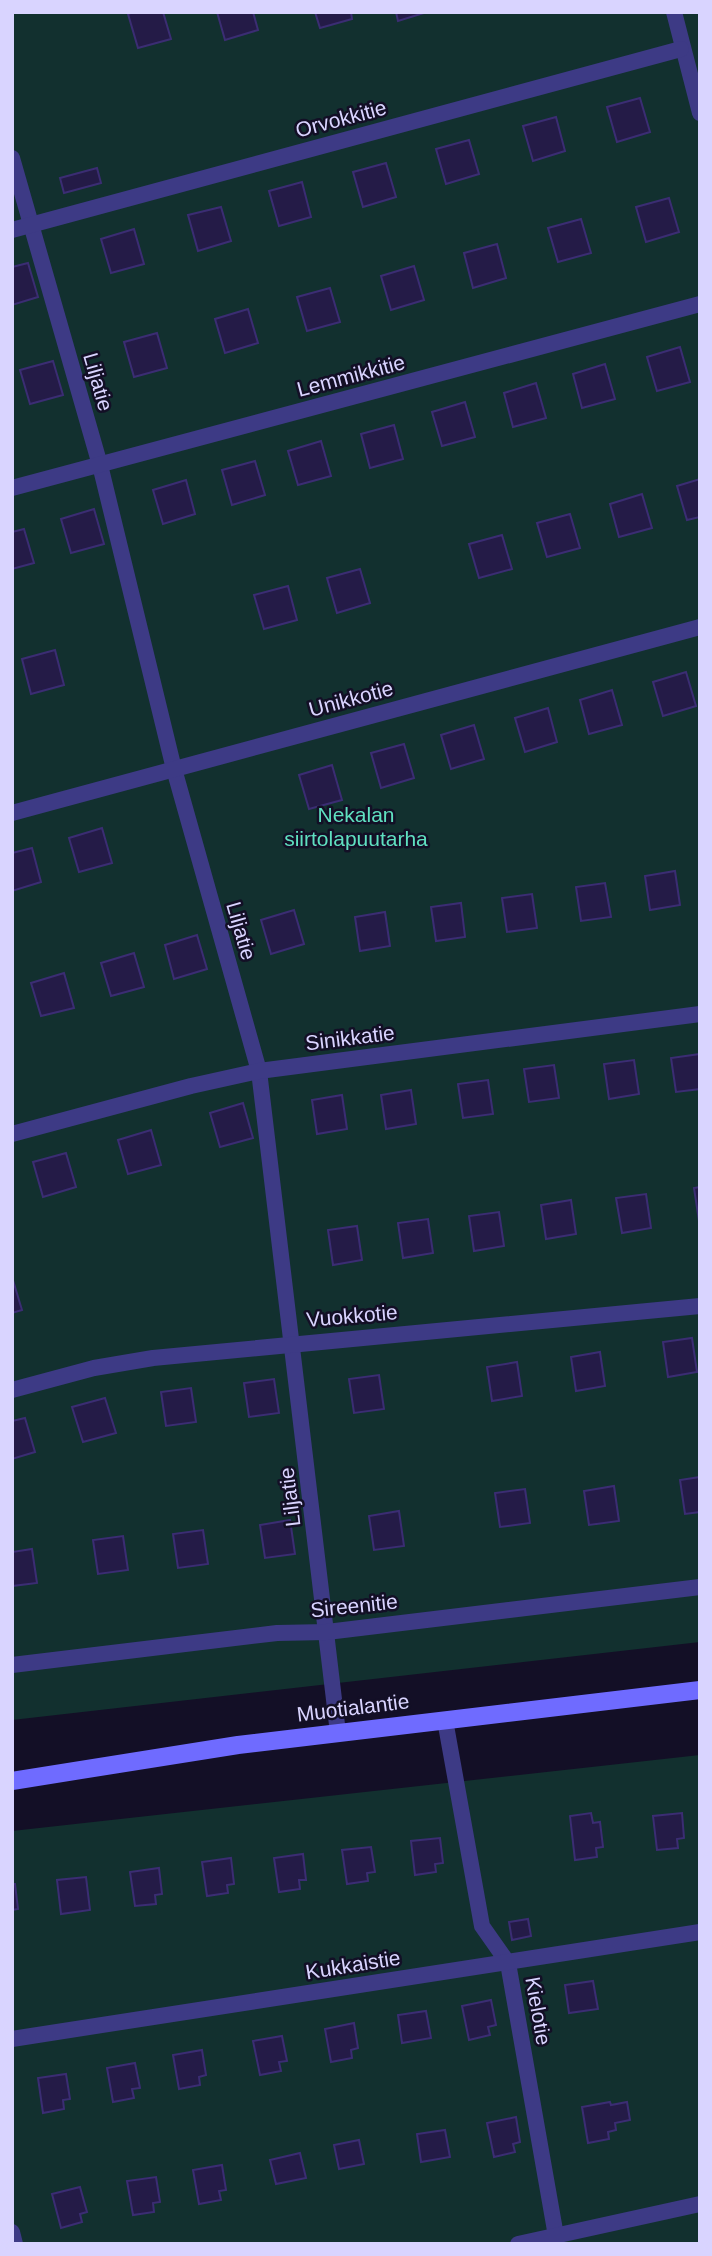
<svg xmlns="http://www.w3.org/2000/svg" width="712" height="2256" font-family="Arial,sans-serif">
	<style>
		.green { fill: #12302f }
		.building { fill: #241b47; stroke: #3b2d73; stroke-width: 2 }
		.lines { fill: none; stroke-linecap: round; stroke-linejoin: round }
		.lane { stroke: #3d3a85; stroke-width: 16 }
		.secondary { stroke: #6f6bff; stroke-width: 18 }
		.labels { text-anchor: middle; stroke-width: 5; stroke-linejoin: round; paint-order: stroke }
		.street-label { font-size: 21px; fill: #d9d4ff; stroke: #130f26 }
		.park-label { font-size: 21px; fill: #5fe0c0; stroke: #130f26 }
	</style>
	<rect width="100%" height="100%" fill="#130f26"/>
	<!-- green -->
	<g class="green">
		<path d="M12,12h688v1630l-688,78z"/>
		<path d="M700,1755v489h-688v-413z"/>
	</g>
	<!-- building -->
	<g class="building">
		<path d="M133,12h30l8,27 -33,9 -10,-34z"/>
		<path d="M217,12h36l5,18 -33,10z"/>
		<path d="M315,12h36l1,7 -32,9z"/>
		<path d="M396,12h31l-29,9z"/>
		<path d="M640,98l10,34 -33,10 -10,-35z"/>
		<path d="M556,117l9,34 -32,10 -10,-35z"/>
		<path d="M469,140l10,34 -33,10 -10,-35z"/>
		<path d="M386,163l10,34 -33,10 -10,-35z"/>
		<path d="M97,168l4,15 -37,10 -4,-15z"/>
		<path d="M302,182l9,35 -32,9 -10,-35z"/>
		<path d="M669,198l10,34 -33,10 -10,-35z"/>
		<path d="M221,207l10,34 -33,10 -10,-36z"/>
		<path d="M581,219l10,34 -33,9 -10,-34z"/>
		<path d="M134,229l10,35 -33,9 -10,-34z"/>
		<path d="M497,244l9,34 -33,10 -9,-35z"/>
		<path d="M28,263l10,34 -26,8v-38z"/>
		<path d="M414,266l10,34 -33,10 -10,-34z"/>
		<path d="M330,288l10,34 -33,9 -10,-34z"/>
		<path d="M248,309l10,34 -33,10 -10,-34z"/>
		<path d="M157,333l10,35 -33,9 -10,-35z"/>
		<path d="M680,347l10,35 -33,9 -10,-34z"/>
		<path d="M53,361l10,34 -33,9 -10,-34z"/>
		<path d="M605,364l10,35 -33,9 -9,-34z"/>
		<path d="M536,383l10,35 -33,9 -9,-34z"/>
		<path d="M465,402l10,35 -33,9 -10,-34z"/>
		<path d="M394,425l9,34 -33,9 -9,-34z"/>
		<path d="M321,441l10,35 -33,9 -10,-34z"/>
		<path d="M255,461l10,34 -33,10 -10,-35z"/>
		<path d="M700,479v38l-13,3 -10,-34z"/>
		<path d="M186,480l9,34 -32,10 -10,-34z"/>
		<path d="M642,494l10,34 -33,9 -9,-33z"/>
		<path d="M94,509l10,35 -33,9 -10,-34z"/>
		<path d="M570,514l10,34 -33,9 -10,-34z"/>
		<path d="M24,529l10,34 -22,6v-37z"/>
		<path d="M502,535l10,34 -33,9 -10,-34z"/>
		<path d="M360,569l10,34 -33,10 -10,-35z"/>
		<path d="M288,586l9,34 -33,9 -10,-34z"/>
		<path d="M55,650l9,35 -33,9 -9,-35z"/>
		<path d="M686,672l10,34 -33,10 -10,-34z"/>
		<path d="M612,690l10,35 -33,9 -9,-34z"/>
		<path d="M548,708l9,34 -32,10 -10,-34z"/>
		<path d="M474,725l10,34 -33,10 -10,-34z"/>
		<path d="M404,744l10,34 -33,10 -10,-35z"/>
		<path d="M332,765l10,35 -33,9 -10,-34z"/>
		<path d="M102,828l10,35 -33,9 -10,-34z"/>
		<path d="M32,848l9,34 -29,9v-38z"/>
		<path d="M675,871l5,34 -30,5 -5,-34z"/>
		<path d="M605,883l6,34 -30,4 -5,-34z"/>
		<path d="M532,894l5,34 -30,4 -5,-34z"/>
		<path d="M461,903l4,34 -29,4 -5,-34z"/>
		<path d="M294,910l10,34 -33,10 -10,-34z"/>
		<path d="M385,912l5,34 -30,5 -5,-34z"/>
		<path d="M197,935l10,34 -33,10 -9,-34z"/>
		<path d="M134,953l10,34 -33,9 -10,-33z"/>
		<path d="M64,973l10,35 -33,8 -10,-33z"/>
		<path d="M700,1054v35l-24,3 -5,-34z"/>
		<path d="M634,1060l5,34 -30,5 -5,-35z"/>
		<path d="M554,1065l5,33 -30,4 -5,-33z"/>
		<path d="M488,1080l5,34 -30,4 -5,-34z"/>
		<path d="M411,1090l5,34 -30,5 -5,-34z"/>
		<path d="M342,1095l5,34 -30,5 -5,-34z"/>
		<path d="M243,1103l10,35 -33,9 -10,-34z"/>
		<path d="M151,1130l10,35 -33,9 -10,-34z"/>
		<path d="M66,1153l10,34 -33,10 -10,-35z"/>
		<path d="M700,1187v34h-1l-5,-33z"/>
		<path d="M646,1194l5,34 -29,5 -6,-35z"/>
		<path d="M571,1200l5,34 -30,5 -5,-34z"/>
		<path d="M499,1212l5,34 -30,5 -5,-35z"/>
		<path d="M428,1219l5,34 -30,5 -5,-35z"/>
		<path d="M357,1226l5,34 -29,5 -5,-35z"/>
		<path d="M12,1277l10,33 -10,3z"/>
		<path d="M692,1338l5,34 -29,5 -5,-35z"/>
		<path d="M600,1352l5,34 -29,5 -5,-34z"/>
		<path d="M517,1362l5,34 -30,5 -5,-34z"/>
		<path d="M379,1375l5,34 -30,4 -5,-34z"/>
		<path d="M274,1379l5,34 -30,4 -5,-34z"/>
		<path d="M191,1388l5,34 -30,4 -5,-34z"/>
		<path d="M105,1398l11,35 -33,9 -11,-35z"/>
		<path d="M25,1418l10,34 -23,7v-38z"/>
		<path d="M700,1477v35l-15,2 -5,-34z"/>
		<path d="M614,1486l5,35 -30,4 -5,-34z"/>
		<path d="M525,1489l5,34 -30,4 -5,-34z"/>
		<path d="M399,1511l5,35 -30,4 -5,-34z"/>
		<path d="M290,1520l5,34 -30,4 -5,-33z"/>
		<path d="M203,1530l5,34 -30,4 -5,-34z"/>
		<path d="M123,1536l5,34 -30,4 -5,-34z"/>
		<path d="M32,1549l5,34 -25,3v-34z"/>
		<path d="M591,1813l2,10 7,-1 3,25 -7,1 1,9 -22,3 -5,-44z"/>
		<path d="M682,1813l2,25 -7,1 1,9 -21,2 -4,-34z"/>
		<path d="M440,1838l3,25 -8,1 1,8 -21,3 -4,-34z"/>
		<path d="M371,1847l4,25 -8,1 1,8 -21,3 -5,-34z"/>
		<path d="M303,1854l3,26h-7l1,9 -21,3 -5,-34z"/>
		<path d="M231,1858l3,26 -7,1 1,8 -21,3 -5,-34z"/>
		<path d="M159,1868l3,26 -7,1 1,9 -21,2 -5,-34z"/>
		<path d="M86,1877l4,33 -29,4 -4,-34z"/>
		<path d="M12,1884h3l3,25 -6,1z"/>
		<path d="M528,1919l3,17 -19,4 -3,-18z"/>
		<path d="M593,1981l5,28 -29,4 -4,-28z"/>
		<path d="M491,2000l5,25 -8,2 2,8 -21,5 -7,-34z"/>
		<path d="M426,2011l5,27 -29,5 -4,-28z"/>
		<path d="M354,2023l4,25 -7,2 1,8 -21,4 -6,-33z"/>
		<path d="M282,2036l5,25 -8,1 2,9 -21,4 -7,-34z"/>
		<path d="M202,2050l4,25 -7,2 1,8 -21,4 -6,-34z"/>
		<path d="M135,2063l5,25 -8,1 2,9 -21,4 -6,-34z"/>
		<path d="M66,2074l4,25 -7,1 1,9 -21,4 -5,-35z"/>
		<path d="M610,2102l1,3 16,-3 3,18 -15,3 1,7 -8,2 1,7 -21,4 -6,-36z"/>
		<path d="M516,2117l4,25 -7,2 2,8 -21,5 -7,-34z"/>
		<path d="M445,2130l5,27 -29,5 -4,-28z"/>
		<path d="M359,2140l5,24 -25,5 -5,-24z"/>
		<path d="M300,2153l6,25 -30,6 -6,-24z"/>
		<path d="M222,2165l4,25 -7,1 2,9 -22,4 -6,-34z"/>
		<path d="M156,2177l4,25 -7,1 1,9 -21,3 -6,-34z"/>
		<path d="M80,2187l7,25 -7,2 2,8 -21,6 -9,-34z"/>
	</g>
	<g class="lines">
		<!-- lane -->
		<g class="lane">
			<path d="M674,12l26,101"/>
			<path d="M12,158l88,307 74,304 85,302 79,662"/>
			<path d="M12,230l669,-181"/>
			<path d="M12,488l688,-184"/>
			<path d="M12,813l688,-186"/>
			<path d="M12,1134l179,-48 68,-15 441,-57"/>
			<path d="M12,1390l82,-22 59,-10 547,-52"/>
			<path d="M12,1665l265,-32 50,-1 373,-45"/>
			<path d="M445,1720l37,206 26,37 48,273"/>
			<path d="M12,2039l688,-107"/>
			<path d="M12,2232l3,12"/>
			<path d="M518,2244l182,-40"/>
		</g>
		<!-- secondary -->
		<path class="secondary" d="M12,1781l226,-36 462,-55"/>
	</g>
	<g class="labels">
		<!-- street labels -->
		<g class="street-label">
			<text transform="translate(341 119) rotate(-15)" y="7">Orvokkitie</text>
			<text transform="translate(351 376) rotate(-15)" y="7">Lemmikkitie</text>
			<text transform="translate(98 382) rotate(74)" y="7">Liljatie</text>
			<text transform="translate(351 699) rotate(-15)" y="7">Unikkotie</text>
			<text transform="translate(241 931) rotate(74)" y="7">Liljatie</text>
			<text transform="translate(350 1038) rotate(-7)" y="7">Sinikkatie</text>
			<text transform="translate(352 1316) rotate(-5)" y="7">Vuokkotie</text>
			<text transform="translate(290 1497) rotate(-97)" y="7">Liljatie</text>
			<text transform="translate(354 1606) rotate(-6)" y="7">Sireenitie</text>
			<text transform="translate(353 1708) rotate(-7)" y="7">Muotialantie</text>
			<text transform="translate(353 1965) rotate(-9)" y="7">Kukkaistie</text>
			<text transform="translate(538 2011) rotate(80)" y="7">Kielotie</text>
		</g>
		<!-- park labels -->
		<g class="park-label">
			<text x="356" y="822">Nekalan<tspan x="356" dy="24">siirtolapuutarha</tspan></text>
		</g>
	</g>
	<!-- border -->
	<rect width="712" height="2256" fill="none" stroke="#d9d4ff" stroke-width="28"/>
</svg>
